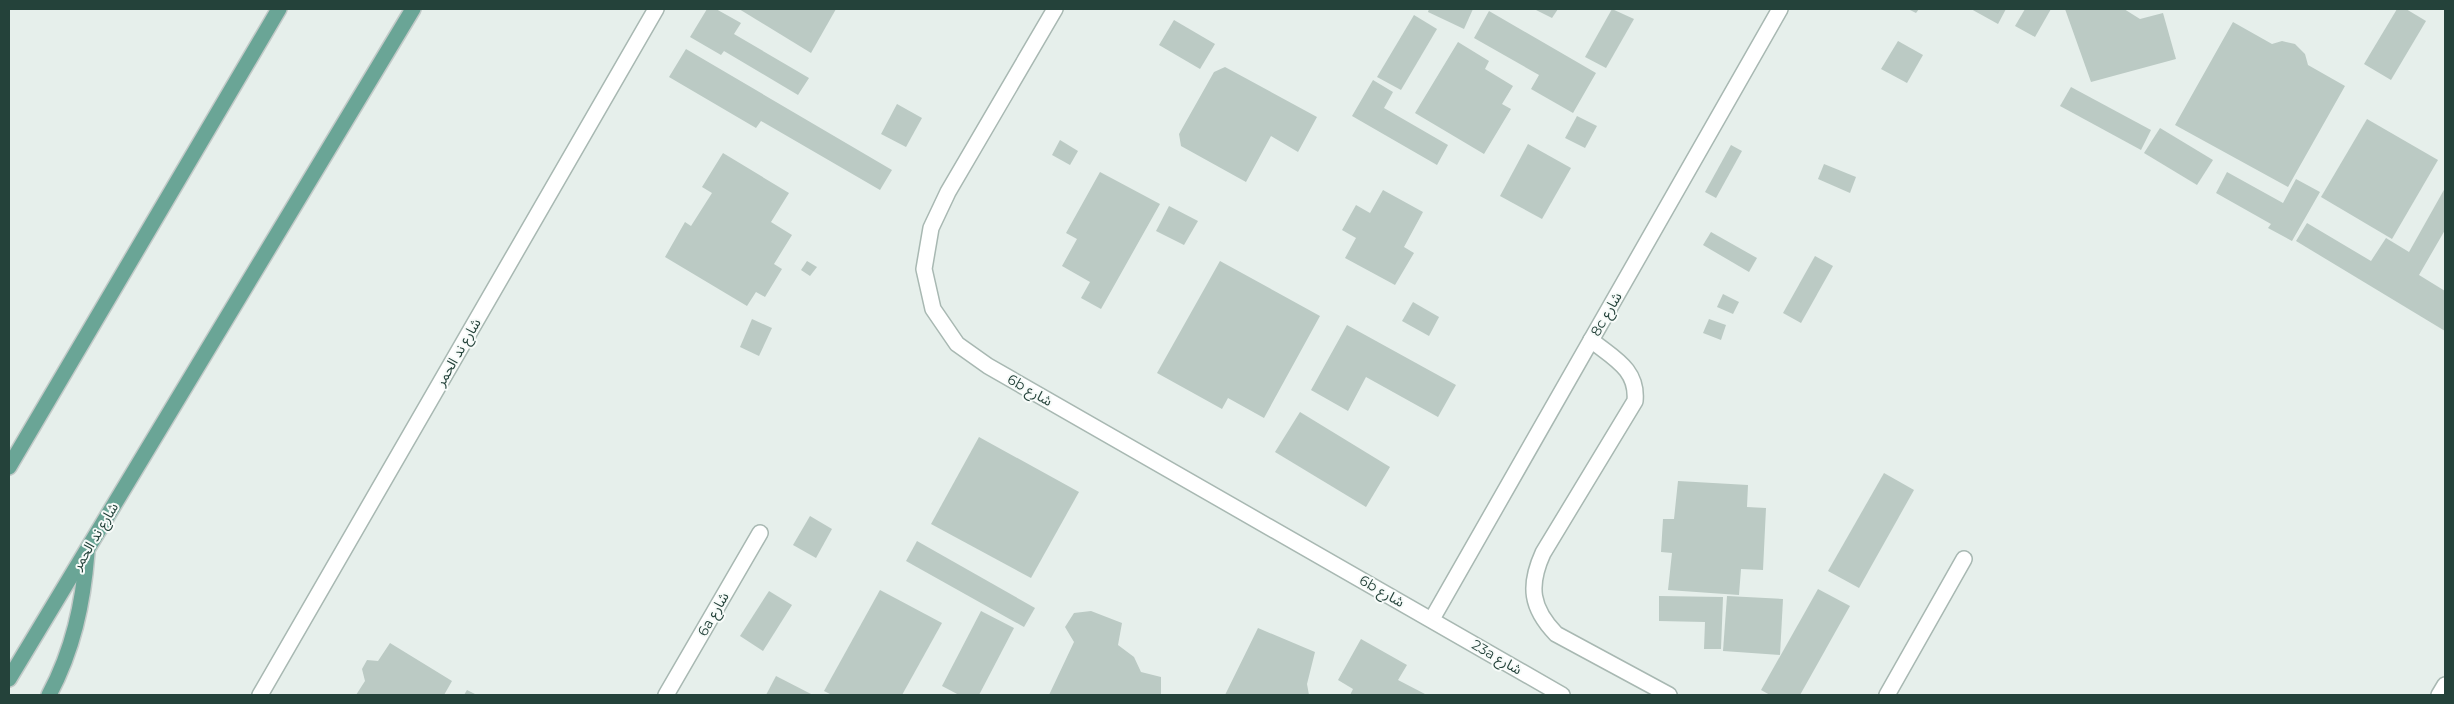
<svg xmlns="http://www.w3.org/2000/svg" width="2454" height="704" font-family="Montserrat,'Noto Sans Arabic',sans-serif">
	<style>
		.building { fill: #bbcac4 }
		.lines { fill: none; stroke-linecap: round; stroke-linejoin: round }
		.lane-casing { stroke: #a8b8b2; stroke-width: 18 }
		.street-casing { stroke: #a8b8b2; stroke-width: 18 }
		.primary-casing { stroke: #c2cac8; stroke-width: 18 }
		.lane { stroke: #fff; stroke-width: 15 }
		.street { stroke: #fff; stroke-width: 15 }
		.primary { stroke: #6aa596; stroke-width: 15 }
		.labels { text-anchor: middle; stroke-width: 4; stroke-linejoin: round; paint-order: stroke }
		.street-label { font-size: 14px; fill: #24423a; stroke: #f7fbf9 }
	</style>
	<rect width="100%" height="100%" fill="#e6efeb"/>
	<!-- building -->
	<g class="building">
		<path d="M707,9h9l25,14 -7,11 75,44 -11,17 -74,-44 -3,4 -31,-18z"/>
		<path d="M739,9h97l-25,44z"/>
		<path d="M1429,9h44l-9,20 -36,-17z"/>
		<path d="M1534,9h24l-6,9z"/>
		<path d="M1612,9l22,10 -28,49 -21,-11z"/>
		<path d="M1908,9h11l-3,4z"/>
		<path d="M1971,9h35l-8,15z"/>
		<path d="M2025,9h26l-16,28 -20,-11z"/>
		<path d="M2065,9h59l16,10 23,-6 13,46 -85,23z"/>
		<path d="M2397,9h9l20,12 -35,59 -27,-16z"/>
		<path d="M1489,11l107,62 -23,40 -42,-24 8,-14 -65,-37z"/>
		<path d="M1414,15l23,14 -36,61 -24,-13z"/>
		<path d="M1174,20l41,24 -15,25 -41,-24z"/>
		<path d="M2233,22l39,22 10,-3 13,3 10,10 3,11 37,21 -57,101 -113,-62z"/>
		<path d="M1898,41l25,14 -16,28 -26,-14z"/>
		<path d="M1458,42l31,19 -4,8 28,17 -11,18 9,5 -27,45 -69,-41z"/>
		<path d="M686,49l206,121 -12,20 -119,-69 -5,7 -87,-51z"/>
		<path d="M1225,67l92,50 -19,35 -27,-16 -25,46 -65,-36 -2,-12 35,-62z"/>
		<path d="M1373,80l20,12 -9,16 64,37 -11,20 -85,-49z"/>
		<path d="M2071,87l80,43 -10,20 -81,-44z"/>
		<path d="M897,104l25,14 -16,29 -25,-13z"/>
		<path d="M1577,116l20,10 -12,22 -20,-10z"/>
		<path d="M2367,119l71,41 -46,79 -71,-42z"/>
		<path d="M2160,128l53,32 -16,25 -53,-32z"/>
		<path d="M1060,140l18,11 -8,14 -18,-10z"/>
		<path d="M1528,144l43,24 -29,51 -42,-23z"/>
		<path d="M1731,145l11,6 -26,47 -11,-6z"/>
		<path d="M723,153l66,40 -18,29 21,13 -18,29 8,5 -17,28 -9,-5 -9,14 -82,-49 20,-35 6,4 21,-33 -10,-6z"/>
		<path d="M1824,164l32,13 -6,16 -32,-14z"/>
		<path d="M1100,172l60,32 -59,105 -20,-11 9,-16 -28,-16 15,-27 -11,-6z"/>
		<path d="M2227,172l56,31 13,-24 24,13 -28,49 -24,-13 3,-4 -55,-31z"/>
		<path d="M2445,188v42l-26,45 26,16v40l-149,-90 11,-18 64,38 15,-23 23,14z"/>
		<path d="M1383,190l40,22 -19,35 10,6 -19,32 -50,-27 11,-20 -14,-8 14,-25 14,8z"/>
		<path d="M1169,206l29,15 -14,24 -28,-14z"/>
		<path d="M1711,232l46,26 -8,14 -46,-27z"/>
		<path d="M1815,256l18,10 -32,57 -18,-10z"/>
		<path d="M807,261l10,6 -7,9 -9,-6z"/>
		<path d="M1220,261l100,55 -56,102 -36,-20 -6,11 -65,-36z"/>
		<path d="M1723,294l16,8 -6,12 -16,-7z"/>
		<path d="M1413,302l26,15 -10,19 -27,-15z"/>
		<path d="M752,319l20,9 -13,28 -19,-9z"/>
		<path d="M1709,319l17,6 -5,15 -18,-7z"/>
		<path d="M1347,325l109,60 -18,32 -72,-40 -18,34 -37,-21z"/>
		<path d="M1300,412l90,55 -24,40 -91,-55z"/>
		<path d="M979,437l100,55 -48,86 -100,-54z"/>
		<path d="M1884,473l30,17 -55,98 -31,-17z"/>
		<path d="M1678,481l70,4 -1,22 19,1 -3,62 -22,-1 -2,26 -71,-5 4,-37 -11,-1 2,-33h11z"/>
		<path d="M810,516l22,13 -16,29 -23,-13z"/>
		<path d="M917,541l118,67 -11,19 -118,-66z"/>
		<path d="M1818,589l32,17 -50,89h-30l-9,-5z"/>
		<path d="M880,590l62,33 -40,72h-70l-8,-4z"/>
		<path d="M769,591l23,14 -29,46 -23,-15z"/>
		<path d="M1659,596l64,1 -2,52h-17l1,-27 -46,-1z"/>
		<path d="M1727,596l56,3 -3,56 -57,-4z"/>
		<path d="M981,611l33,17 -35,67h-20l-17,-9z"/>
		<path d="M1091,611l31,12 -4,22 16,12 7,15 20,5v18h-112l25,-53 -9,-15 9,-14z"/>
		<path d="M1258,628l57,24 -8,32 2,11h-84z"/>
		<path d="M1361,639l46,26 -9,15 27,14 -1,1h-74l3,-6 -15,-9z"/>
		<path d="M390,643l62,38 -8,14h-88l9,-14 -3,-12 5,-9 11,1z"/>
		<path d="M776,676l37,19h-47z"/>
		<path d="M467,690l10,5h-13z"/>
	</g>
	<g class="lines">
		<defs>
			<g id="lane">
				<path d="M1591,340c22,18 47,29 44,61l-92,152c-15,33 -12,55 13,81l113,61"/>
				<path d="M1887,695l77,-136"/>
			</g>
			<g id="street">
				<path d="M1055,9l-107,183 -17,36 -7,41 9,40 24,35 31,22 574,329"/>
				<path d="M1432,619l348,-610"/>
				<path d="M260,695l396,-686"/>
				<path d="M666,695l94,-162"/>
				<path d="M2439,695l6,-10"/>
			</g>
			<g id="primary">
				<path d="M9,467l270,-458"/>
				<path d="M9,679l404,-670"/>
				<path d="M49,695c24,-45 34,-91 38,-142"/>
			</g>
		</defs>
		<!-- lane casing -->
		<use href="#lane" class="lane-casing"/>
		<!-- street casing -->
		<use href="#street" class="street-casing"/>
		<!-- primary casing -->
		<use href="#primary" class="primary-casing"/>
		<!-- lane -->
		<use href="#lane" class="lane"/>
		<!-- street -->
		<use href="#street" class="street"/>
		<!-- primary -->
		<use href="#primary" class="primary"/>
	</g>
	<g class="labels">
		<!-- street labels -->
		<g class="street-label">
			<text transform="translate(1606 314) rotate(-60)" y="5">8c شارع</text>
			<text transform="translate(458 352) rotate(-60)" y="5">شارع ند الحمر</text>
			<text transform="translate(1030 390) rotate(30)" y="5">6b شارع</text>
			<text transform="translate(95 536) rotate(-59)" y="5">شارع ند الحمر</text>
			<text transform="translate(1382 591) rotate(30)" y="5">6b شارع</text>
			<text transform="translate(713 614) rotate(-60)" y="5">6a شارع</text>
			<text transform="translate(1497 657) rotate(30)" y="5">23a شارع</text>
		</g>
	</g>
	<!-- border -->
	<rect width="2454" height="704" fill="none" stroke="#24423a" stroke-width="20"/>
</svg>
